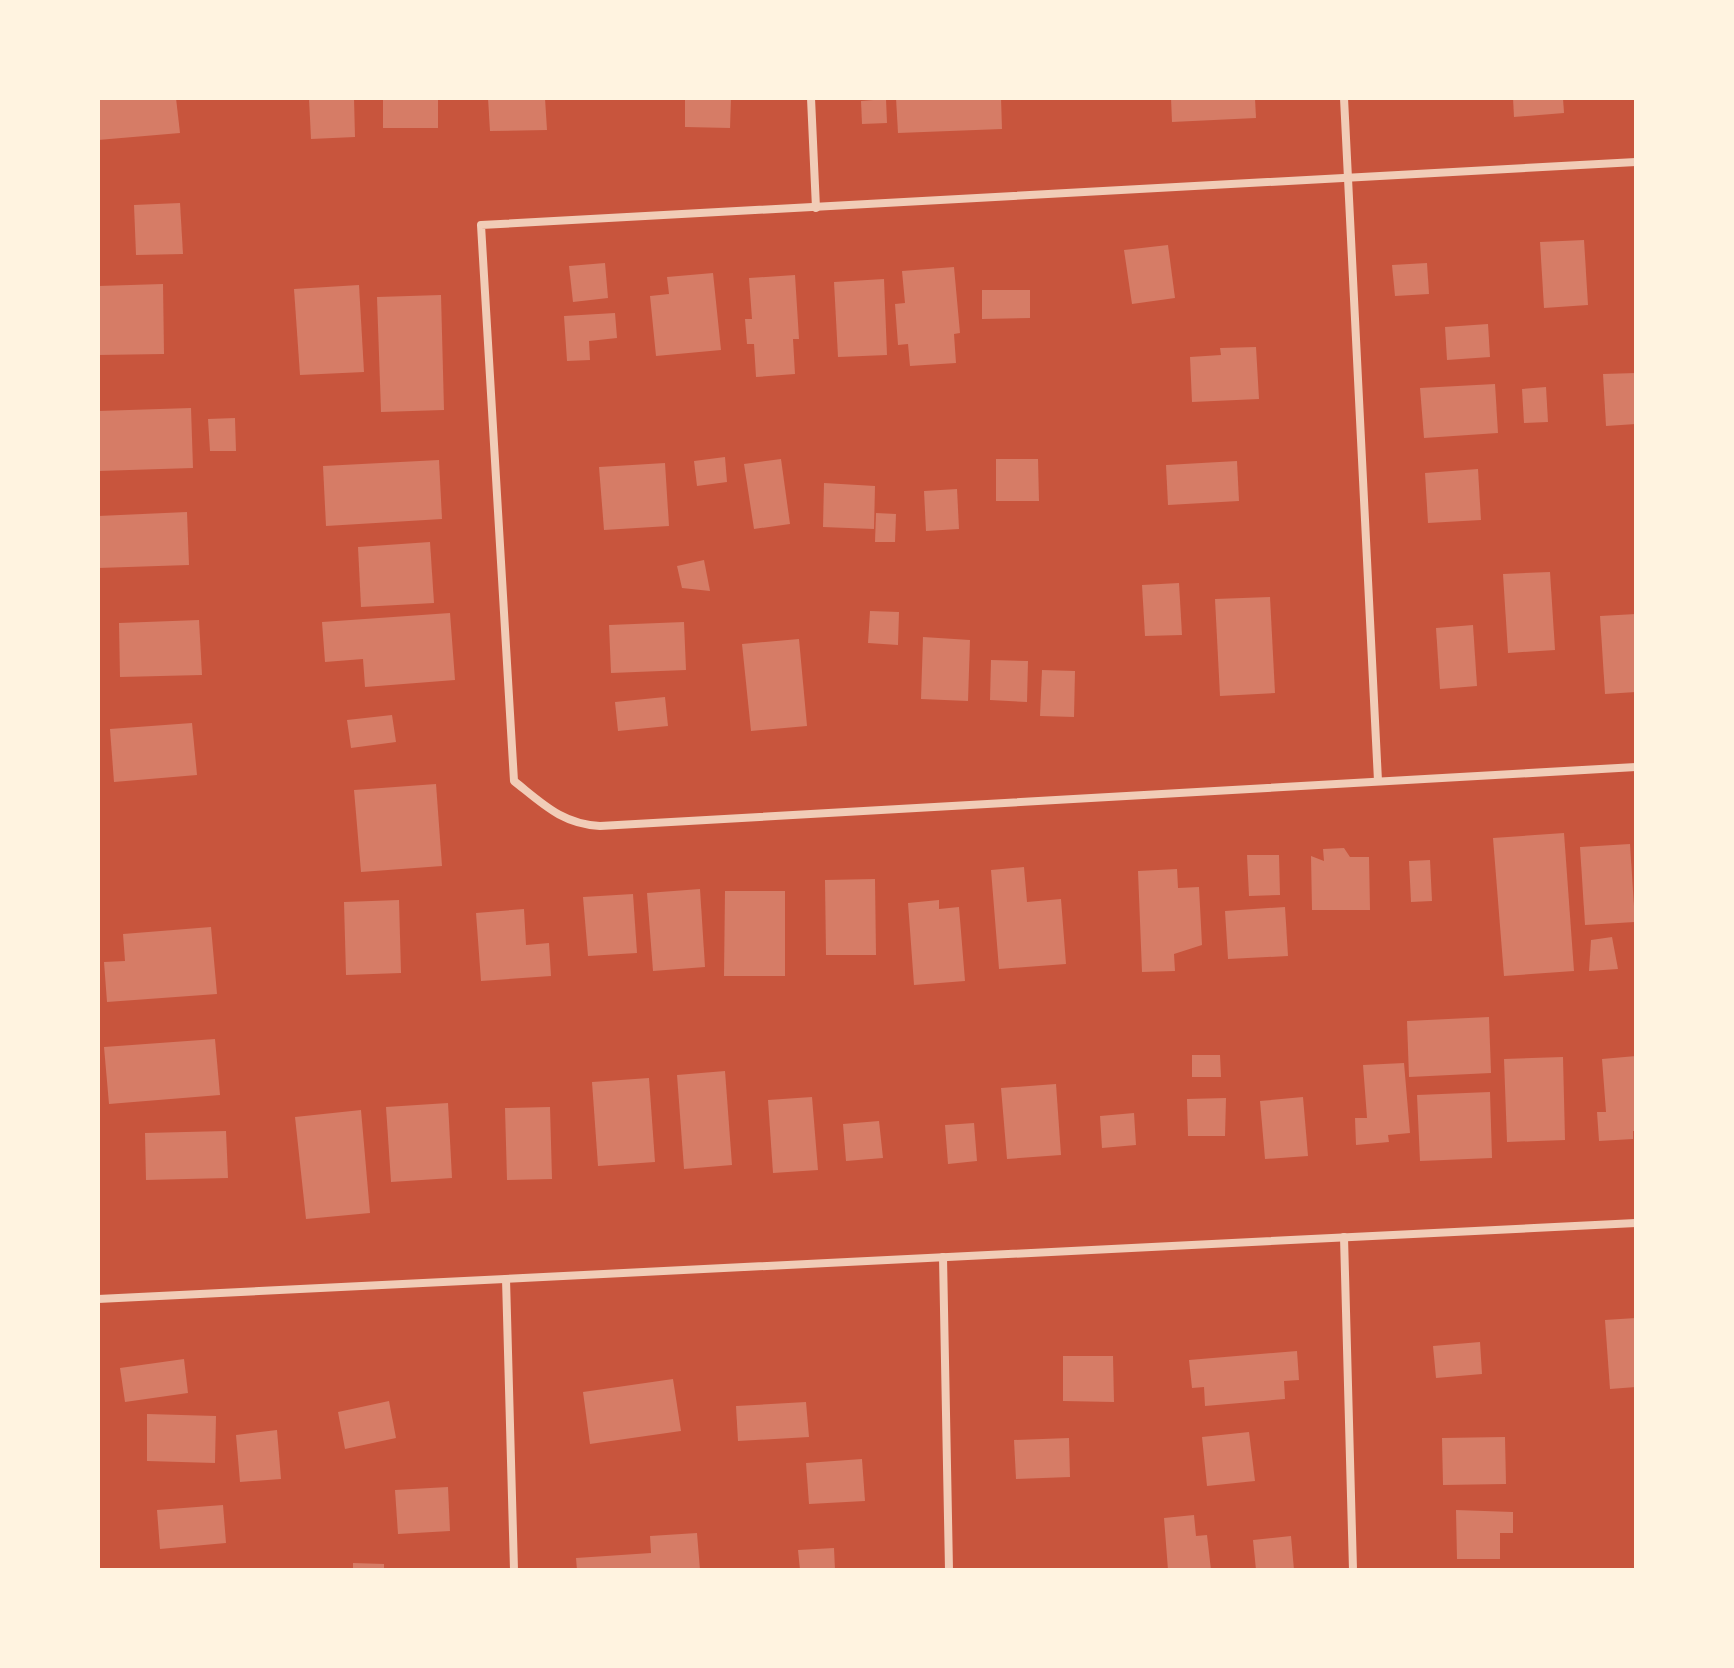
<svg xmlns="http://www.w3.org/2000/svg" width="1734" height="1668" font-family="Lora,serif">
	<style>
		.building { fill: #d67c66 }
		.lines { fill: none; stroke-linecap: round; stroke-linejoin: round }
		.minor { stroke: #f1ccb7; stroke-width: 8 }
	</style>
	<rect width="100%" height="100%" fill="#c8553d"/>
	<!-- building -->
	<g class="building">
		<path d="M98,98h78l4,35 -82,7z"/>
		<path d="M309,98h45l1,39 -44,2z"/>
		<rect x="383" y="98" width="55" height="30"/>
		<path d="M488,98h57l2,32 -57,1z"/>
		<path d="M685,98h46l-1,30 -45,-1z"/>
		<path d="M896,98h105l1,31 -104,4z"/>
		<path d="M1171,98h84l1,20 -84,4z"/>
		<path d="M1513,98h50l1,15 -50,4z"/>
		<path d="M886,99l1,24 -25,1 -1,-23z"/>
		<path d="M180,203l3,51 -47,1 -2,-50z"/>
		<path d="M1584,240l4,65 -44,3 -4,-66z"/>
		<path d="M1168,245l7,53 -43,6 -8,-54z"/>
		<path d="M605,263l3,35 -35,4 -4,-36z"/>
		<path d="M1427,263l2,31 -34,2 -3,-31z"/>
		<path d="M954,267l6,66 -6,1 2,29 -46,3 -2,-22 -10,1 -3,-41 10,-1 -3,-32z"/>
		<path d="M713,273l8,77 -65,6 -6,-60 19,-2 -2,-17z"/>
		<path d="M795,275l4,64h-6l2,35 -39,3 -2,-33h-7l-2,-25h7l-3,-41z"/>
		<path d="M884,279l3,76 -49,2 -4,-75z"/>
		<path d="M163,284l1,70 -66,1v-69z"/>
		<path d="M359,285l5,87 -64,3 -6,-86z"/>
		<path d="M982,290h48v28l-48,1z"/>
		<path d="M441,295l3,115 -63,2 -4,-115z"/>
		<path d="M615,313l2,25 -28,3 1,19 -23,1 -3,-45z"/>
		<path d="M1488,324l2,33 -43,3 -2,-33z"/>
		<path d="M1256,347l3,52 -67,3 -2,-45 31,-2 -1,-7z"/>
		<path d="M1636,373v51l-30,2 -3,-52z"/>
		<path d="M1495,384l3,49 -74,5 -4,-50z"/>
		<path d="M1546,387l2,35 -24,1 -2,-34z"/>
		<path d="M191,408l2,60 -95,3v-60z"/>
		<path d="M235,418l1,33h-26l-2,-32z"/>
		<path d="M725,457l2,25 -30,4 -3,-25z"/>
		<path d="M781,459l9,65 -36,5 -10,-65z"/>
		<path d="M996,459h42l1,42h-43z"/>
		<path d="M439,460l3,59 -116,7 -3,-60z"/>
		<path d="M1237,461l2,40 -71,4 -2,-40z"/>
		<path d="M665,463l4,63 -65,4 -5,-63z"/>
		<path d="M1478,469l3,51 -53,3 -3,-50z"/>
		<path d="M824,483l51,3 -1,43 -51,-2z"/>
		<path d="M957,489l2,40 -33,2 -2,-40z"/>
		<path d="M187,512l2,53 -91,3v-52z"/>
		<path d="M876,513l20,1 -1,28h-20z"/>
		<path d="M430,542l4,61 -73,4 -3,-60z"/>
		<path d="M704,560l6,31 -28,-3 -5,-22z"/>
		<path d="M1550,572l5,78 -47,3 -5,-79z"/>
		<path d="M1179,583l3,52 -37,1 -3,-51z"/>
		<path d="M1270,597l5,96 -55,3 -5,-97z"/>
		<path d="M870,611l29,1 -1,33 -30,-2z"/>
		<path d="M450,613l5,67 -90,7 -2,-28 -38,3 -3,-40z"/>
		<path d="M1636,614v78l-31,2 -5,-78z"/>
		<path d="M199,620l3,55 -82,2 -1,-54z"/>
		<path d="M684,622l2,48 -75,3 -2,-48z"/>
		<path d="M1473,625l4,61 -37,3 -4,-61z"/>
		<path d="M923,637l47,3 -2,61 -47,-2z"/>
		<path d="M799,639l8,87 -56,5 -9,-87z"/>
		<path d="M991,660l37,1 -1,41 -37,-2z"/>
		<path d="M1042,670l33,1 -1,46 -34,-1z"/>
		<path d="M665,697l3,29 -50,5 -3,-29z"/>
		<path d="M392,715l4,27 -45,6 -4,-28z"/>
		<path d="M192,723l5,52 -83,7 -4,-53z"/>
		<path d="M436,784l6,82 -81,6 -7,-82z"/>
		<path d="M1564,833l10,138 -70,5 -11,-138z"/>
		<path d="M1630,844l5,78 -50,3 -5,-78z"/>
		<path d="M1344,848l6,9h19l1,53h-58l-1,-54 13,5 -1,-12z"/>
		<path d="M1247,855h32l1,40 -31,1z"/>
		<path d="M1430,860l2,41 -21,1 -2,-41z"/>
		<path d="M1024,867l3,35 34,-3 5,65 -67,5 -8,-99z"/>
		<path d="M1177,869l1,19 21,-1 3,58 -28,9 1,17 -33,1 -4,-101z"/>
		<path d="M875,879l1,76h-50l-1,-75z"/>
		<path d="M700,889l5,78 -52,4 -6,-78z"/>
		<path d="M725,891h60v85h-61z"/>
		<path d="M633,894l4,59 -49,3 -5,-59z"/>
		<path d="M399,900l2,73 -55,2 -2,-73z"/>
		<path d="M939,900v9l20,-2 6,74 -51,4 -6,-82z"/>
		<path d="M1285,907l3,49 -60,3 -3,-48z"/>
		<path d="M524,909l2,36 23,-2 2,33 -70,5 -5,-68z"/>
		<path d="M211,927l6,67 -110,8 -3,-40 21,-1 -2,-27z"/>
		<path d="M1612,937l6,32 -29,2 2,-31z"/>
		<path d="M1489,1017l2,56 -82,4 -2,-56z"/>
		<path d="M215,1039l5,56 -111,9 -5,-57z"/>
		<path d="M1192,1055h28l1,22h-29z"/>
		<path d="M1636,1056v75h-3v8l-34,2 -2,-29h9l-4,-53z"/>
		<path d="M1563,1057l2,83 -58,2 -3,-83z"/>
		<path d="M1404,1063l6,70 -22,2 1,7 -33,3 -1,-27h12l-4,-53z"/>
		<path d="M725,1071l7,94 -48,4 -7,-94z"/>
		<path d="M649,1078l6,84 -57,4 -6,-84z"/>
		<path d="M1056,1084l5,71 -54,4 -6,-71z"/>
		<path d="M1490,1092l2,66 -72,3 -3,-66z"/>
		<path d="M812,1097l6,73 -45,3 -5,-73z"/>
		<path d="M1303,1097l5,59 -43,3 -5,-58z"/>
		<path d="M1226,1098l-1,38h-37l-1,-37z"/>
		<path d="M448,1103l4,75 -61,4 -5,-75z"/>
		<path d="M550,1107l2,72 -45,1 -2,-72z"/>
		<path d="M361,1110l9,103 -64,6 -11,-102z"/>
		<path d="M1134,1113l2,32 -34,3 -2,-32z"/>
		<path d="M879,1121l4,37 -37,3 -3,-37z"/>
		<path d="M974,1123l3,38 -29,3 -3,-39z"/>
		<path d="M226,1131l2,47 -82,2 -1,-47z"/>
		<path d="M1636,1318v69l-26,2 -5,-69z"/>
		<path d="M1480,1342l2,32 -46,4 -3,-32z"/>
		<path d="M1297,1351l2,29 -15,1 1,18 -80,7 -1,-19 -12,1 -3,-28z"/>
		<path d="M1063,1356h50l1,46 -51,-1z"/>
		<path d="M184,1359l4,34 -63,9 -5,-34z"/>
		<path d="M673,1379l8,52 -91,13 -7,-52z"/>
		<path d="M389,1401l7,37 -51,11 -7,-37z"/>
		<path d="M806,1402l3,35 -71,4 -2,-35z"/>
		<path d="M147,1414l69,2 -1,47 -68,-2z"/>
		<path d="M277,1430l4,49 -41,3 -4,-47z"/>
		<path d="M1249,1432l6,49 -48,5 -5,-49z"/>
		<path d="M1505,1437l1,47 -63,1 -1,-47z"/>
		<path d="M1069,1438l1,39 -54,2 -2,-39z"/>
		<path d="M862,1459l3,42 -56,3 -3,-41z"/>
		<path d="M448,1487l2,44 -52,3 -3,-44z"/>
		<path d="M223,1505l3,38 -66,6 -3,-39z"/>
		<path d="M1456,1510l57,2v21h-13v26h-43z"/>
		<path d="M1194,1515l2,21 11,-1 4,35h-43l-4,-52z"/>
		<path d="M697,1533l3,37h-123l-1,-12 75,-5 -1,-17z"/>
		<path d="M1291,1536l3,34h-38l-3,-30z"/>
		<path d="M834,1548l1,22h-35l-2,-20z"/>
		<path d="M353,1563l31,1v6h-31z"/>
	</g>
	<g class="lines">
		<!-- minor -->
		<g class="minor">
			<path d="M811,98l5,110"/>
			<path d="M1344,98l34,683"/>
			<path d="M1636,162l-1155,63 33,556c29,23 48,43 86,45l1036,-59"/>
			<path d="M1344,1237l9,333"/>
			<path d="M943,1257l6,313"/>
			<path d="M506,1279l8,291"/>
			<path d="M98,1299l1538,-76"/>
		</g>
	</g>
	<!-- border -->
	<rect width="1734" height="1668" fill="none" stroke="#fff3e0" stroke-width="200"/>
</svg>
